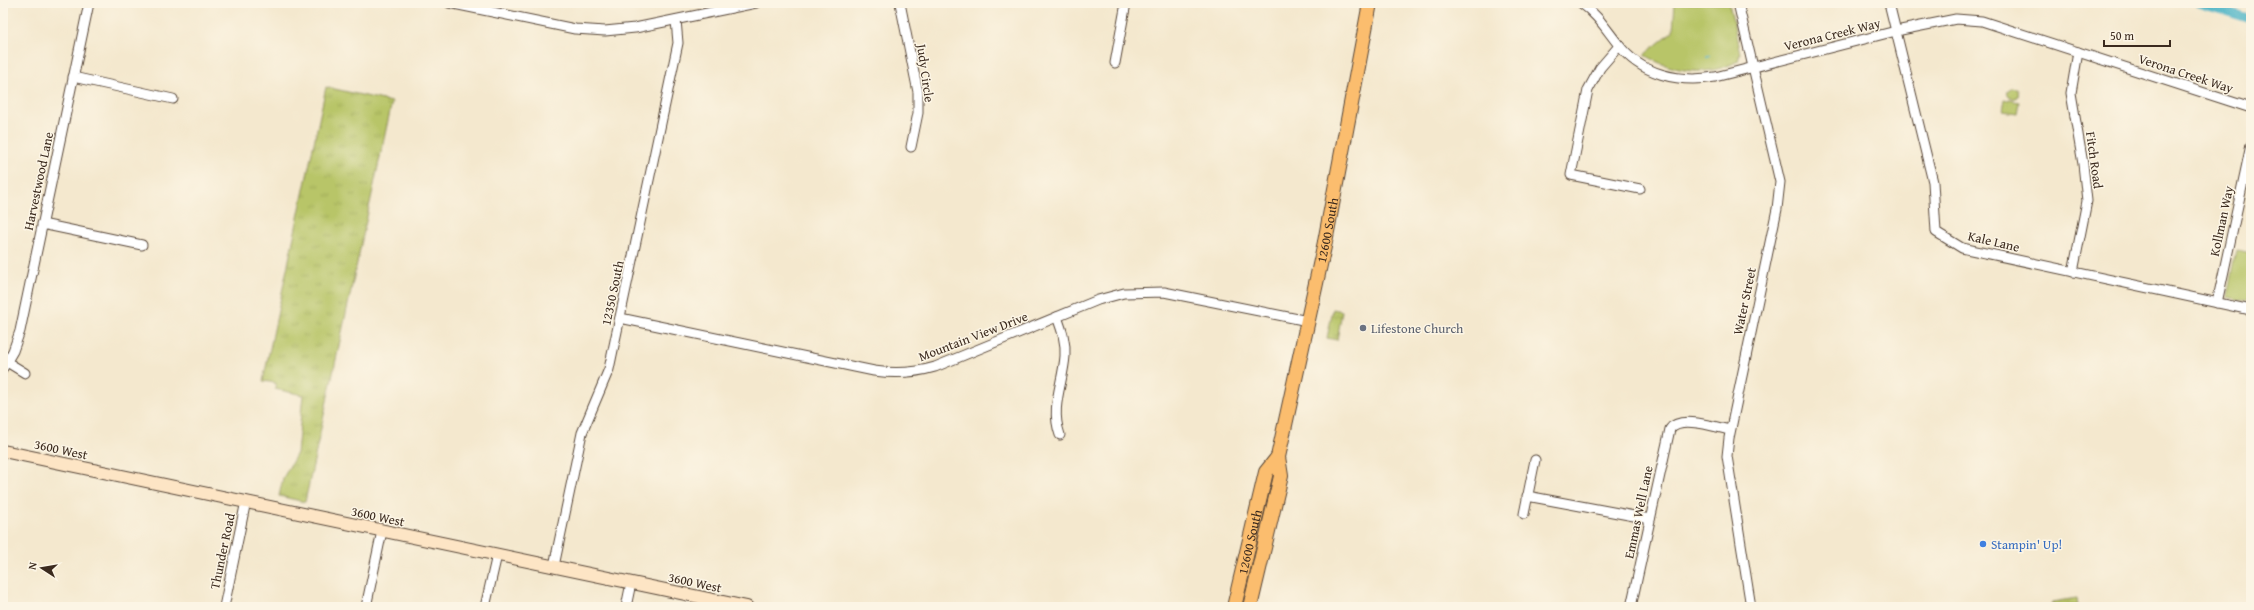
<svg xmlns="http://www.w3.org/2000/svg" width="2254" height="610" font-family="'Gentium Book Plus',serif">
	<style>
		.grass { fill: url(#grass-tufts); stroke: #7a7842 }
		.park { fill: #b8c567; stroke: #7a7842 }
		.garden { fill: url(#garden-furrows); stroke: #7a7842 }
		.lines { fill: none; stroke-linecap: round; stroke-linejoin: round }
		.stream { stroke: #48b3c6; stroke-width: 2.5 }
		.canal { stroke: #48b3c6; stroke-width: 9 }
		.minor-casing { stroke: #574638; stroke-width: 11 }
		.secondary-casing { stroke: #574638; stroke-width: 14 }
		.primary-casing { stroke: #574638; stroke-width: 16 }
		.minor { stroke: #fff; stroke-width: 9 }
		.secondary { stroke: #fde5c5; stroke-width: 12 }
		.primary { stroke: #fbbd6e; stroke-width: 14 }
		.worship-dot { fill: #6b7280; stroke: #fcf5e5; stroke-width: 1.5 }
		.shop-dot { fill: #3f7fe0; stroke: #fcf5e5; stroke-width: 1.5 }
		.labels { text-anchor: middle; stroke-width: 3; stroke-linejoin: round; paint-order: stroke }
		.street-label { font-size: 13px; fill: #3b2a1e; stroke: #fcf5e5 }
		.worship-label { font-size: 13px; fill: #5b616d; stroke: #fcf5e5; text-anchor: start }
		.shop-label { font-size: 13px; fill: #366cbe; stroke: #fcf5e5; text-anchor: start }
	</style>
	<defs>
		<pattern id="grass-tufts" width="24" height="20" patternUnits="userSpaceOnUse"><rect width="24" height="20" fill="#b8c567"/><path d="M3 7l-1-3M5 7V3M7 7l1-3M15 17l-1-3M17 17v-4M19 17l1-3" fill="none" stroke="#9fa959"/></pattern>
		<pattern id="garden-furrows" width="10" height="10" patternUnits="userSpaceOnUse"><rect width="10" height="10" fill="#b8c567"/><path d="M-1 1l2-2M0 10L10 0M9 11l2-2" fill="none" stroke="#9fa959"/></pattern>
	</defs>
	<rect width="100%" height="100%" fill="#fcf5e5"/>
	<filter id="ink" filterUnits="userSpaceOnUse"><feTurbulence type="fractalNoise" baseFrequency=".025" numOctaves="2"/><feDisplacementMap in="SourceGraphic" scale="8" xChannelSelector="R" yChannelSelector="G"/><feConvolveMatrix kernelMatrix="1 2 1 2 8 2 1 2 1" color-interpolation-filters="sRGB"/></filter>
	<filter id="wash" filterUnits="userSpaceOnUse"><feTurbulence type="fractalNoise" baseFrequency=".012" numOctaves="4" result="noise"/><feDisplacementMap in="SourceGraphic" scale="16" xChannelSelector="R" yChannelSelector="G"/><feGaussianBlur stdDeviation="0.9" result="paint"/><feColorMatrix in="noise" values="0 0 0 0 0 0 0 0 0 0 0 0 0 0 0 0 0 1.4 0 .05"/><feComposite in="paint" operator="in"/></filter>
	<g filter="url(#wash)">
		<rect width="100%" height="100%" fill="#f4e8ce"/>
		<!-- grass -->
		<g class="grass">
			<path d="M326,87l66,15 -87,400 -26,-6 4,-18 14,-25 6,-58 -28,-6 1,-6 -13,-2z"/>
			<path d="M1333,309l9,2 -5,29 -10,-2z"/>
		</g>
		<!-- park -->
		<g class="park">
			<path d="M1675,3h54l11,50 -2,8c-31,17 -65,11 -94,-6l29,-24z"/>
			<circle cx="2013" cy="93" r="5.5"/>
			<path d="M2005,99l14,3 -2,11 -14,-2z"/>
			<path d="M2236,250l15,3v49l-24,-5z"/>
		</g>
		<!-- garden -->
		<path class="garden" d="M2077,598l1,7 -28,2 2,-5z"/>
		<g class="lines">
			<!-- stream -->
			<path class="stream" d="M1707,57l2,-1"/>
			<!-- canal -->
			<path class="canal" d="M2199,3l52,16"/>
		</g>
	</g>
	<g filter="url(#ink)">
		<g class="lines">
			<defs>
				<g id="minor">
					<path d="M449,3l126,26 30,2 30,-3 121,-25"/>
					<path d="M900,3l18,89v21l-7,34"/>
					<path d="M1581,3c16,11 25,26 37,41 23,31 61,39 97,33l181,-46 60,-12 26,2 269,87"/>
					<path d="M1738,3l42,179 -3,27 -48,229 -2,18 24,151"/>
					<path d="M1889,3l44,179 3,50 26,16 289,62"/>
					<path d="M1619,46l-19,22 -12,22 -17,85 69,14"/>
					<path d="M1115,63l11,-60"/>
					<path d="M73,77l100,22"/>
					<path d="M42,224l100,21"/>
					<path d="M2073,272l14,-71 -4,-37 -12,-71 7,-41"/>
					<path d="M2217,303l34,-158"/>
					<path d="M1057,317c5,13 9,25 8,39 -2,28 -15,51 -5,79"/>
					<path d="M620,318l254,53c21,3 41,2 61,-4l163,-67 26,-7 40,-1 144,29"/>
					<path d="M7,362l18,11"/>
					<path d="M3,368l10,-17 7,-20 69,-328"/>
					<path d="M1527,496l123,23"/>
					<path d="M1524,514l11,-54"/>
					<path d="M554,566l28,-133 27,-64 69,-326 -2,-23"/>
					<path d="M224,607l22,-106"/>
					<path d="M366,607l16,-76"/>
					<path d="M485,607l12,-52"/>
					<path d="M626,607l5,-24"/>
					<path d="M1631,607l39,-178c10,-14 45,-2 60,1"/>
				</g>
				<path id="secondary" d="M3,451l744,156"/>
				<g id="primary">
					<path id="s1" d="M1234,607l32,-135 12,-15"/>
					<path id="s2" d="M1250,607l31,-131 -3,-19 47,-215 45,-239"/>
				</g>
			</defs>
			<!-- minor casing -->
			<use href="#minor" class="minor-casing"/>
			<!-- secondary casing -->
			<use href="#secondary" class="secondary-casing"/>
			<!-- primary casing -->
			<use href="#primary" class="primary-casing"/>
			<!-- minor -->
			<use href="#minor" class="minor"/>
			<!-- secondary -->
			<use href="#secondary" class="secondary"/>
			<!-- primary -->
			<use href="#primary" class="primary"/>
		</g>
	</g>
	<!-- markers -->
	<circle class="worship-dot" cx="1363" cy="328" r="4"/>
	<circle class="shop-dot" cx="1983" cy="544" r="4"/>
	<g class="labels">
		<!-- street labels -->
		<g class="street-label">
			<text transform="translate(1832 34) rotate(-14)" y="5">Verona Creek Way</text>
			<text transform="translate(926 73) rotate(82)" y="5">Judy Circle</text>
			<text transform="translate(2186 73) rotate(18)" y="5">Verona Creek Way</text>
			<text transform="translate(2095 160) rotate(82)" y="5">Fitch Road</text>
			<text transform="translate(38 181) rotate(-78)" y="5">Harvestwood Lane</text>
			<text transform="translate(2221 221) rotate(-78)" y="5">Kollman Way</text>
			<text dy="5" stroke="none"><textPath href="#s2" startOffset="386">12600 South</textPath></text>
			<text transform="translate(1994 241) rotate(13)" y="5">Kale Lane</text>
			<text transform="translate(612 293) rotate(-78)" y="5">12350 South</text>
			<text transform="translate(1744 301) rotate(-78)" y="5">Water Street</text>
			<text transform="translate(973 336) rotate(-21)" y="5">Mountain View Drive</text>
			<text transform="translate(61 449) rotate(12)" y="5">3600 West</text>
			<text transform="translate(1638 512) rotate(-78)" y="5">Emmas Well Lane</text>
			<text transform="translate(378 516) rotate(12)" y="5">3600 West</text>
			<text dy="5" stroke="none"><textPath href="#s1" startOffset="67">12600 South</textPath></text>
			<text transform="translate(222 551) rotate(-78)" y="5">Thunder Road</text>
			<text transform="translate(695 582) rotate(12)" y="5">3600 West</text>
		</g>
		<!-- worship labels -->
		<g class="worship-label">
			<text x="1371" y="333">Lifestone Church</text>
		</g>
		<!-- shop labels -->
		<g class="shop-label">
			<text x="1991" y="549">Stampin' Up!</text>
		</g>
	</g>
	<!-- margin -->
	<rect width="2254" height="610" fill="none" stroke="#fcf5e5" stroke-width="16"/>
	<!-- north arrow -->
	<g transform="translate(42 568) rotate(282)" stroke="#fcf5e5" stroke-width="3" paint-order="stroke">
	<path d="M0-3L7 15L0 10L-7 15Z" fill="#3b2a1e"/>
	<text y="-6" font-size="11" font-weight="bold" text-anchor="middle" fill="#3b2a1e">N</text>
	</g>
	<!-- scale -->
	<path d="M2104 40v6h66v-6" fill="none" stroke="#3b2a1e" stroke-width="2"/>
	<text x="2110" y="40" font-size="12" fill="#3b2a1e" stroke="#fcf5e5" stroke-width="3" paint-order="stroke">50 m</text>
</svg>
